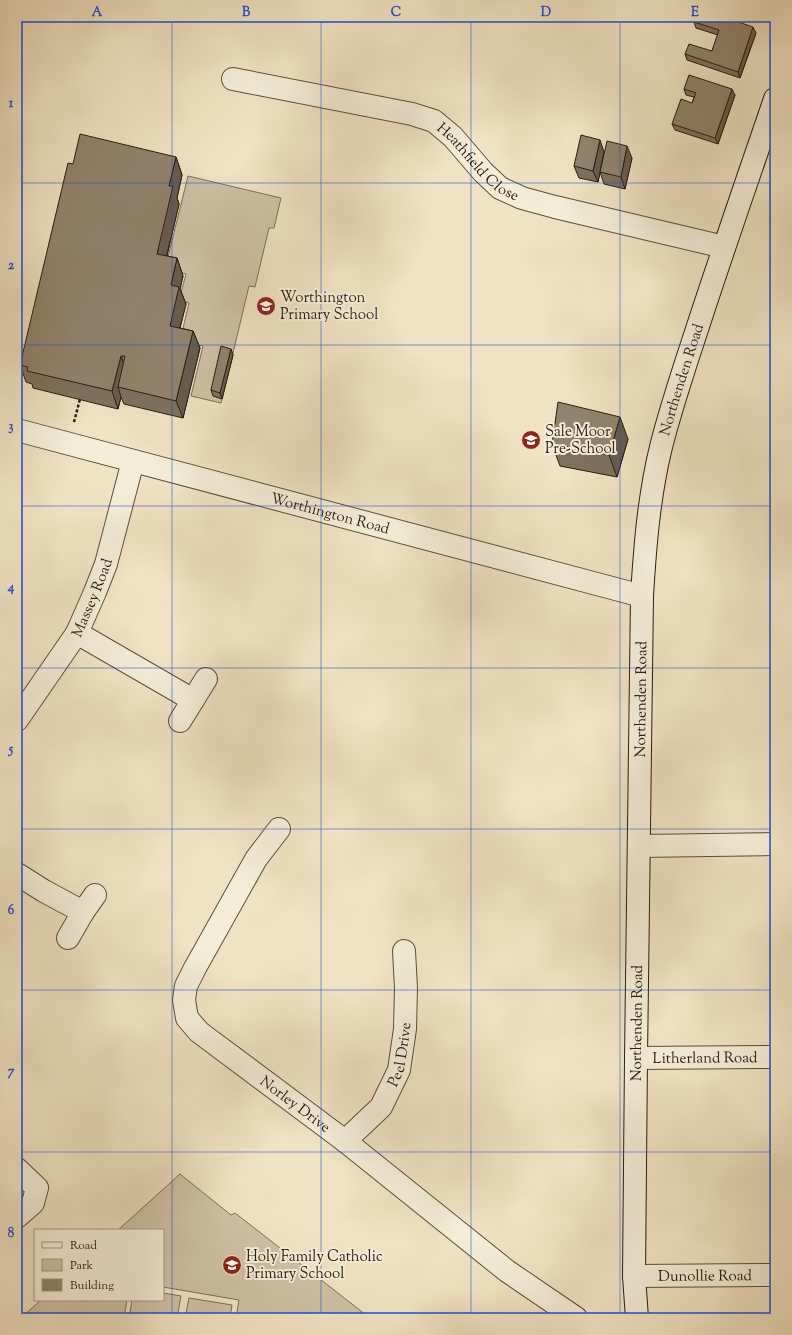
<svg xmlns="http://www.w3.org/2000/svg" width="792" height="1335" font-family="'Sorts Mill Goudy',serif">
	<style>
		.green { fill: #cec1a5; stroke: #7c6e5a }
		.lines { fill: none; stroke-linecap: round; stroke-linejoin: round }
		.minor-casing { stroke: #5c4e3d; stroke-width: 24 }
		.secondary-casing { stroke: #2a1c10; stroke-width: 24 }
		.path { stroke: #2a1c10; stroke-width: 2.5; stroke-dasharray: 3 2; stroke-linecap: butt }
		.minor { stroke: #f5edd8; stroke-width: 22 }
		.secondary { stroke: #f5edd8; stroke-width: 22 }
		.wall { fill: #7d715e; stroke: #2a1c10 }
		.shaded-wall { fill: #665c4c; stroke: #2a1c10 }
		.building { fill: #91836d; stroke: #2a1c10 }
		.grid { fill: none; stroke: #1d4ed8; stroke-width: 1; stroke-opacity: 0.55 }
		.labels { text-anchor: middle; stroke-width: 4; stroke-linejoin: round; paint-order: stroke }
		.street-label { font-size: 15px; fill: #2a1c10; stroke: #f5edd8 }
		.poi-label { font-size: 15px; fill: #2a1c10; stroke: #f5edd8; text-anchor: start }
		.neatline { fill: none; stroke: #1d4ed8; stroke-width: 1.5 }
		.grid-label { font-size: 13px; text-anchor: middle; font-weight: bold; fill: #1d4ed8 }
	</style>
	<rect width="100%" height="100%" fill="#f0e3c3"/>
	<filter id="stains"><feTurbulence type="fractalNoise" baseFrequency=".005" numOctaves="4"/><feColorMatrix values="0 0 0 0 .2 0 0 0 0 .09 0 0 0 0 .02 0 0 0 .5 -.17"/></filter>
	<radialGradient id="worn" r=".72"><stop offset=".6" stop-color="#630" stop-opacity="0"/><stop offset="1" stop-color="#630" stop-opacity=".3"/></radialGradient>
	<!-- green -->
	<g class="green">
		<path d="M188,176l93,22 -7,30h-5l-14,59 -6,-1 -28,117 -30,-7 12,-50 -23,-5 9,-38 -10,-3 7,-26 -21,-5z"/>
		<path d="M180,1174l51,41 4,-2 135,105h-134l3,-18 -76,-13v-57h-45z"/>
		<path d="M163,1293l18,3 -4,22h-48l3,-18h31z"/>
		<path d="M189,1298l43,7 -2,13h-45z"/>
		<path d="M41,1300h86l-3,18h-103z"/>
	</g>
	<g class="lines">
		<defs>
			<g id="minor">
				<path id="s1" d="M233,79l179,35 22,7 19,16 30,35 17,16 22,10 33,9 169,40"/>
				<path id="s2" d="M17,430l625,166"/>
				<path d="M77,633l116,67"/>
				<path id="s3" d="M17,720l60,-87 18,-41 11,-28 27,-103"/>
				<path d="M180,721l26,-42"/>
				<path id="s4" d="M279,829l-23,30 -61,109 -9,18 -2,14 3,18 12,14 146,109 162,130 69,47"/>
				<path d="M639,846l136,-2"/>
				<path d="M17,874l27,17 39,21"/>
				<path d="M68,938l15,-26 12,-17"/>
				<path id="s5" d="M636,1058l139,-1"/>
				<path id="s6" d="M345,1141l36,-34 18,-37 6,-41 1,-41 -2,-37"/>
				<path d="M17,1169l20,19 -4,15 -16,14"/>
				<path id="s7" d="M634,1276l141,-1"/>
			</g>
			<g id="secondary">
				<path id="s8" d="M637,1318l-3,-42 2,-218 6,-462c3,-50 7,-100 19,-149 11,-44 26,-87 40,-130 24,-73 49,-145 74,-218"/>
			</g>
		</defs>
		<!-- minor casing -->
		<use href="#minor" class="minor-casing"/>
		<!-- secondary casing -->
		<use href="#secondary" class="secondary-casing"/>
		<!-- path -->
		<path class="path" d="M74,422l6,-23"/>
		<!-- minor -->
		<use href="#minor" class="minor"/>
		<!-- secondary -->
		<use href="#secondary" class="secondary"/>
	</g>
	<!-- wall -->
	<g class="wall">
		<path d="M753,17h10l-1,3z"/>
		<path d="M694,22l62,11 -16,45 -53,-18 -2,-6 27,-3 6,-16 -22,-7z"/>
		<path d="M684,89l51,6 -17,49 -43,-14 -3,-6 20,-21 2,-6 -8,-2z"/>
		<path d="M604,152l-6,30 -19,-4 -5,-12z"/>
		<path d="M176,157l6,18 -5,23 2,6 -12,52 10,2 6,18 -3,13 6,15 -6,24 13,3 7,17 -17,70 -59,-14 -3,-7 -3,12 -85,-21 -1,-4 -6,-2 -6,-17 53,-201z"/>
		<path d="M632,158l-7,31 -21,-5 -4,-12z"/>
		<path d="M231,349l2,6 -11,44 -9,-3 -2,-6z"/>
		<path d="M628,439l-11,38 -57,-11 -8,-22z"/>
	</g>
	<!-- shaded-wall -->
	<g class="shaded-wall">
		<path d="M753,27l3,6 -16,45 -2,-6z"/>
		<path d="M732,89l3,6 -17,49 -3,-6z"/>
		<path d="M600,140l4,12 -6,30 -5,-11z"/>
		<path d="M627,146l5,12 -7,31 -4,-12z"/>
		<path d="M176,157l6,18 -5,23 2,6 -16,67 -6,-17 12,-68z"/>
		<path d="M177,258l6,18 -3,13 6,15 -10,39 -6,-17 1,-41z"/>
		<path d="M193,331l7,17 -17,70 -7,-17z"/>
		<path d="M231,349l2,6 -11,44 -2,-6z"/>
		<path d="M121,356l6,17 -9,14 3,10 -3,12 -6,-18z"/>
		<path d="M620,417l8,22 -11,38 -8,-22z"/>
	</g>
	<!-- building -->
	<g class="building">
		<path d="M696,17h28l29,10 -15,45 -53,-18 4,-10 23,7 7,-21 -25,-8z"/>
		<path d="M689,75l43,14 -17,49 -43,-14 9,-25 11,4 4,-10 -12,-4z"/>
		<path d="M80,134l96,23 -7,29h4l-16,68 20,4 -6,27 8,2 -9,39 23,5 -17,70 -58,-14 7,-31h-4l-9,35 -85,-20 1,-4 -8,-2 48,-202 5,1z"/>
		<path d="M581,135l19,5 -7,31 -19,-5z"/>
		<path d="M607,141l20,5 -6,31 -21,-5z"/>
		<path d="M221,346l10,3 -11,44 -9,-3z"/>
		<path d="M558,402l62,15 -11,38 -57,-11z"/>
	</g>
	<!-- grid -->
	<path class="grid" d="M172,17v1301M321,17v1301M471,17v1301M620,17v1301M17,183h758M17,345h758M17,506h758M17,668h758M17,829h758M17,990h758M17,1152h758"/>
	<!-- icons -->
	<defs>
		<symbol id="school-disc" viewBox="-11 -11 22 22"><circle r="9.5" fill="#8f2418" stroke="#f5edd8"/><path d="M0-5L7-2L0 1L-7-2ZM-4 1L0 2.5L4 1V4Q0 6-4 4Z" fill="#fff"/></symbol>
	</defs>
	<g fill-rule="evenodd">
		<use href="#school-disc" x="255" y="295" width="22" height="22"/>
		<use href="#school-disc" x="520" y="429" width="22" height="22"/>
		<use href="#school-disc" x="221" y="1254" width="22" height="22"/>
	</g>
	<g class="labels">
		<!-- street labels -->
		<g class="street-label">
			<text dy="5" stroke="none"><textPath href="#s1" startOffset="266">Heathfield Close</textPath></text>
			<text dy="5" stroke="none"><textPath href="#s8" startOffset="943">Northenden Road</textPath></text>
			<text dy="5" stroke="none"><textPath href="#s2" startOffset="324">Worthington Road</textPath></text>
			<text dy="5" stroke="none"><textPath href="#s3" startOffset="144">Massey Road</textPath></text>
			<text dy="5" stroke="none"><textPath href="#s8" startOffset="619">Northenden Road</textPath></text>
			<text dy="5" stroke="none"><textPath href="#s8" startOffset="295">Northenden Road</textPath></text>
			<text dy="5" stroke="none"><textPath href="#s6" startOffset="106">Peel Drive</textPath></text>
			<text dy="5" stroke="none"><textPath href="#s5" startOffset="69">Litherland Road</textPath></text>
			<text dy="5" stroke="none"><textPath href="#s4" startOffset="354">Norley Drive</textPath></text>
			<text dy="5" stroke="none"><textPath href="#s7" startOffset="71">Dunollie Road</textPath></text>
		</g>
		<!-- poi labels -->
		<g class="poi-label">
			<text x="280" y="302">Worthington<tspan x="280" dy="17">Primary School</tspan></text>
			<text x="545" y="436">Sale Moor<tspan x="545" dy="17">Pre-School</tspan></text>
			<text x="246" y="1261">Holy Family Catholic<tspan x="246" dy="17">Primary School</tspan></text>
		</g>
	</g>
	<!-- margin -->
	<rect width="792" height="1335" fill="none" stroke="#f0e3c3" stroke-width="44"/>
	<!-- legend -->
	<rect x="34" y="1229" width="130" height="72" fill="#f5edd8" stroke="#a49988"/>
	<rect x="42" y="1242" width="20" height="6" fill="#f5edd8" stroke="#a49988"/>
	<text x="70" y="1249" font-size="12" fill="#2a1c10">Road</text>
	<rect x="42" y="1259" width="20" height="12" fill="#cec1a5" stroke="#a49988"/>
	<text x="70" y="1269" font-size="12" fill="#2a1c10">Park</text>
	<rect x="42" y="1279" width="20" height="12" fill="#91836d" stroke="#a49988"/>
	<text x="70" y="1289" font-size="12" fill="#2a1c10">Building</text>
	<rect x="22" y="22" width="748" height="1291" class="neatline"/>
	<g class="grid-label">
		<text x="97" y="16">A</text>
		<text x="246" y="16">B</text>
		<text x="396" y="16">C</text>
		<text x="546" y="16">D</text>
		<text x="695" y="16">E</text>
		<text x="11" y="107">1</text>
		<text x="11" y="269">2</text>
		<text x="11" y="430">3</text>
		<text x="11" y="591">4</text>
		<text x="11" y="753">5</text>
		<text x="11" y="914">6</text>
		<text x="11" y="1075">7</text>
		<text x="11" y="1237">8</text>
	</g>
	<rect width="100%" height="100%" filter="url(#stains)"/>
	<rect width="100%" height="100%" fill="url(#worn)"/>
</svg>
